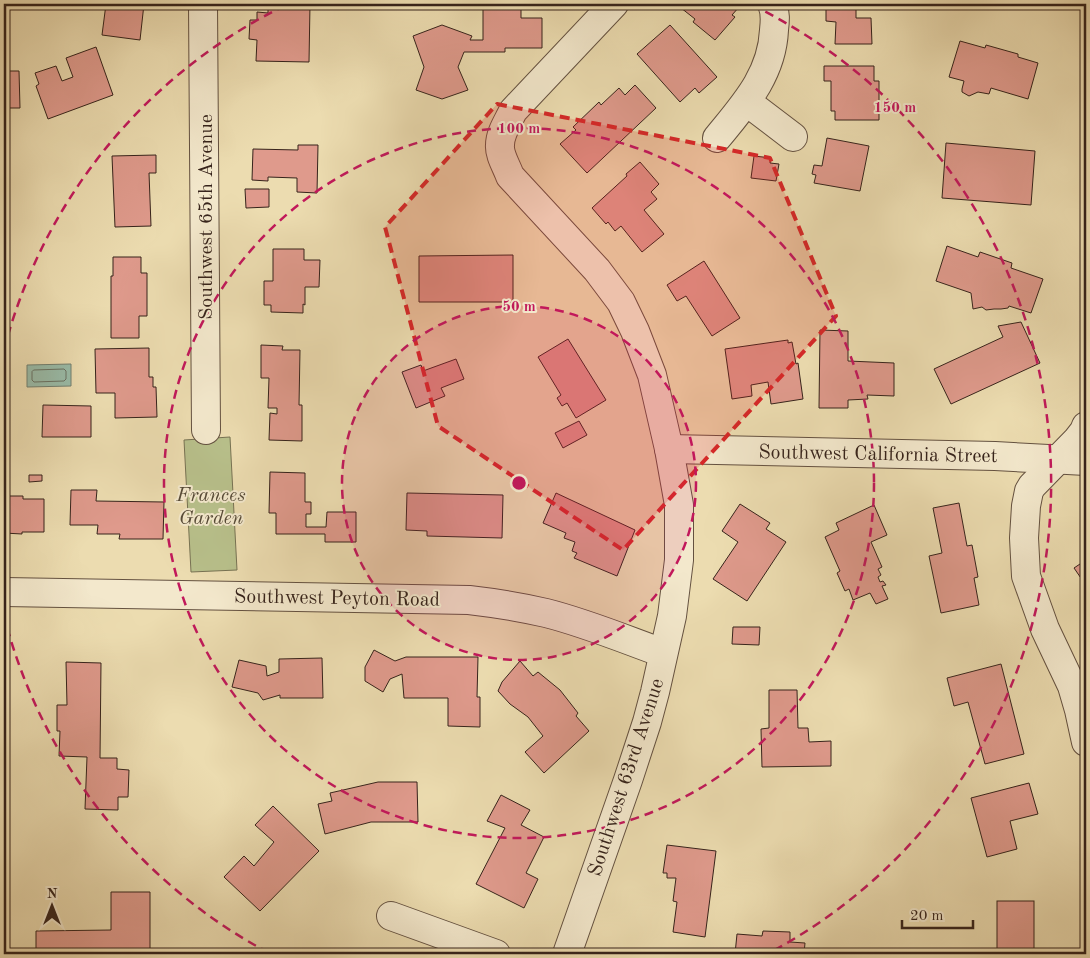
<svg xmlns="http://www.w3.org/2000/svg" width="1090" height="958" font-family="'Old Standard TT',serif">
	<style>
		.green { fill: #b8c08b; stroke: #777253 }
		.water { fill: #99bca9; stroke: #717f70 }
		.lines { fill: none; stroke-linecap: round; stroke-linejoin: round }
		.shore { stroke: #687062; stroke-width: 1 }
		.building { fill: #df9a8c; stroke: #36231b }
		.minor-casing { stroke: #645140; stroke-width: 30 }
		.minor { stroke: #f3e8cc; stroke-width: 28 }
		.marked { fill: #d62828; fill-opacity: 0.2; stroke: #d62828; stroke-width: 4; stroke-dasharray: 10 6; stroke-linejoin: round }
		.ring { fill: none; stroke: #c2185b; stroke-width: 2.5; stroke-dasharray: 9 6 }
		.labels { text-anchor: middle; stroke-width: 4; stroke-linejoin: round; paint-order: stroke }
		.street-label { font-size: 20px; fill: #36231b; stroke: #f3e8cc }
		.park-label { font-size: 20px; font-style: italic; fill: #564a37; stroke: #f3e8cc }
		.centre { fill: #c2185b; stroke: #f3e8cc; stroke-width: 2.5 }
		.ring-label { font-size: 15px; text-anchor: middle; font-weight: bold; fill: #c2185b; stroke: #f3e8cc; stroke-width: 4; stroke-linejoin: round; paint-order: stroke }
	</style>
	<rect width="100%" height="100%" fill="#ecdcb0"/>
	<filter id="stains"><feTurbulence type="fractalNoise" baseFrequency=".004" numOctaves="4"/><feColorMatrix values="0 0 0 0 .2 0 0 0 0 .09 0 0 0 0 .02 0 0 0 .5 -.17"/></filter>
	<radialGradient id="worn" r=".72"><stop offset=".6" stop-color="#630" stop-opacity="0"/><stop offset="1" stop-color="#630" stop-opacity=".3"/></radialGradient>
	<!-- green -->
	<path class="green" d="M230,437l7,133 -46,2 -7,-132z"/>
	<!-- water -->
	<path class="water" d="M71,364v22l-44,1v-22z"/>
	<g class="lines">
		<!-- shore -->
		<path class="shore" d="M34,370l30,-1 2,2v8l-2,2 -30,1 -2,-2v-8z"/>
	</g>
	<!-- building -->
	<g class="building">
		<path d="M106,4h38l-4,36 -38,-5z"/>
		<path d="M268,4h42l-1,58 -53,-1 1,-21 -8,-1 1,-19h7v-8l11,1z"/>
		<path d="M483,4h38v14h21v30h-37v4h-41l-6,15 10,23 -26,9 -26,-9 8,-23 -11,-31 29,-11 30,11 -2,4h13z"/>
		<path d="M676,4h58l5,3 -7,8 3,2 -20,23 -22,-18 2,-3z"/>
		<path d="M836,4h20v14h15l1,26h-37l1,-22 -10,-1v-15h10z"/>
		<path d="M670,25l47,52 -18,16 -4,-5 -15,14 -43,-48z"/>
		<path d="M960,41l25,7 1,-3 32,9v3l20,6 -10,36 -37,-11 -2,6 -11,-2 -9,4 -7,-4v-3l2,-8 -15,-4z"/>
		<path d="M96,47l17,48 -65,24 -12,-33 3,-2 -4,-11 21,-7 6,15 11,-4 -7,-19z"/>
		<path d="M824,66h50v15h5v39h-44v-9h-4v-30h-7z"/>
		<path d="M4,71h15l1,37h-16z"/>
		<path d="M635,85l21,23 -69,65 -27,-29 16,-14 -3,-3 26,-25 2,3 18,-17 6,7z"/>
		<path d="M827,138l42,8 -9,45 -46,-8 2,-8 -4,-1 2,-9 8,1z"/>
		<path d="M946,143l89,8 -4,54 -89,-7z"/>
		<path d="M298,145h20l-1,48 -20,-1v-14l-29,-1v4l-16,-1 1,-31 45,1z"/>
		<path d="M156,155v18h-7l2,53 -36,1 -3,-71z"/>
		<path d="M754,156l17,2 -1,5 9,1 -3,17 -25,-3z"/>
		<path d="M640,162l19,22 -8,8 6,7 -13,11 20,24 -22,18 -21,-26 -6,5 -7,-9 -2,2 -14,-16 35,-32 -1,-2z"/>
		<path d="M245,189h24v18l-23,1z"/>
		<path d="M947,246l31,11 2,-5 32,11 -1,5 32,11 -12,34 -22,-7 -1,2 -7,1h-7l-8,1 -4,-3 -9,2 -2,-16 -35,-12z"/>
		<path d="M273,249h31v11h16l-1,27h-14v18l-2,-1v9l-32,-1v-7h-7v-24h9z"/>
		<path d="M513,255v47h-94v-46z"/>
		<path d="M113,257h28v16h6v43h-8v22h-28v-62h2z"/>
		<path d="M704,261l36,57 -28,18 -26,-40 -9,5 -10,-16z"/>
		<path d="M1021,322l19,41 -89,41 -17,-35 69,-32 -5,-11z"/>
		<path d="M820,330l28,1v30l46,2v33l-27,-1 1,4 -20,1v8h-29z"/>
		<path d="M568,339l38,61 -30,18 -9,-15 -5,3 -5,-8 4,-3 -23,-38z"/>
		<path d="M788,340v3l4,-1 4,22 2,-1 5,36 -32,5 -3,-22 -17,3 1,11 -20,3 -7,-50z"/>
		<path d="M261,345l22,1 -1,4h18l-1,55h3v36l-33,-1 1,-27 7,1v-6h-9l1,-30h-8z"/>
		<path d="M149,348v29h4v10h3l1,30 -42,1v-25h-19l-1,-44z"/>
		<path d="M456,359l8,20 -23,9 4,8 -29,12 -14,-36 19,-7 2,6z"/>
		<path d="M43,405l48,1v31h-49z"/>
		<path d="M579,421l8,14 -24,13 -8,-15z"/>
		<path d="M270,472l35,1v29h6v12h-5v13h20l1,-15h29v30h-31v-8h-49v-21h-7z"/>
		<path d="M29,475h13v6l-13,1z"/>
		<path d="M71,490h26l-1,11 68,1 -1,37h-44l1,-5h-23l1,-9h-28z"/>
		<path d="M407,493l96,2 -1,43 -75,-2v-5l-21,-1z"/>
		<path d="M556,493l79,37 -18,46 -43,-18 3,-5 -5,-2 3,-9 -11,-4 2,-5 -23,-10z"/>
		<path d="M4,496h19v3h21v33h-22v2l-18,-1z"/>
		<path d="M959,503l8,43 5,-1 6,32 -4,1 5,27 -38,8 -12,-57 13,-3 -9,-45z"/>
		<path d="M740,504l30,19 -4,6 20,13 -39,59 -34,-22 25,-37 -16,-11z"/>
		<path d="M874,505l13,30 -16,7 11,25 -4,2 3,6 -3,2 2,5 3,-1 3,4 -4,1 6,13 -12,5 -6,-11 -17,7 -4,-11 -4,2 -8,-18 3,-2 -15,-34 14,-7 -3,-7z"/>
		<path d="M1086,560v23l-1,1 -11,-16z"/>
		<path d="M733,627h27l-1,18 -27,-1z"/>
		<path d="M374,650l21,11 11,-4h72l-1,40h3v30l-32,-1v-28h-44l-2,-24 -12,5 -7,13 -18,-11v-14z"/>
		<path d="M322,658l1,40h-43v-3l-17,5 -5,-7 -26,-6 7,-27 27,6 1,10 12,-4v-13z"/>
		<path d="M520,661l13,15 5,-4 22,18 18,23 -2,3 13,15 -45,42 -19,-21 18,-16 -15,-19 -18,-13 -12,-13 4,-9z"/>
		<path d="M66,662l35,1 -1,95h17v11l12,1 -1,27h-10v13l-33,-1 2,-52 -28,-1 1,-25h-3v-26h10z"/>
		<path d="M1001,664l23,90 -39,10 -17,-62 -14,4 -7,-28z"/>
		<path d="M769,690h28l1,38h10l1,14 22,-1v25l-69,1 -1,-38 8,-1z"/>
		<path d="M378,782h39l1,40h-47l-46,12 -7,-30 14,-3 -2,-8z"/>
		<path d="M1029,783l9,31 -28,7 7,28 -30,8 -16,-59z"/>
		<path d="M501,795l29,15 -9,15 23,12 -18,36 12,6 -14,29 -48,-24 29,-56 -18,-7z"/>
		<path d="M273,806l46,45 -59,60 -36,-34 20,-21 10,10 20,-24 -19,-17z"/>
		<path d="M667,845l49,6 -11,86 -32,-5 4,-30 -4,-1 3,-23h-9v-5h-4z"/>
		<path d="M111,892h39v62h-114v-23l75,-1z"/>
		<rect x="997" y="901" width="37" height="53"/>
		<path d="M763,931l27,1v10l15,1 -1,11h-69l2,-20 25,2z"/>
	</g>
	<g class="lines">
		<defs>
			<g id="minor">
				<path d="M203,4l3,426"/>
				<path d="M747,102l46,35"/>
				<path d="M717,138c27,-33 55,-63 57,-108 1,-9 2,-17 -2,-26"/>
				<path d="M1086,426l-2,5 -7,9 -45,46 -3,5 -3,15 -2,32 2,38 19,53 27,57 7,24 7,32"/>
				<path d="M669,449l326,7 91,5"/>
				<path d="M4,592l465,8c26,3 51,7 77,13 40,10 78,26 117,40"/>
				<path d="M391,916l105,38"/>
				<path d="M567,954l61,-174 19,-58 8,-30 17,-76 7,-56v-55l-10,-56 -17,-74 -17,-44 -14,-29 -24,-32 -87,-94c-3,-9 -11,-21 -10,-31 0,-12 8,-23 13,-34l101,-107"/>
			</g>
		</defs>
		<!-- minor casing -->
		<use href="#minor" class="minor-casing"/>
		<!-- minor -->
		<use href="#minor" class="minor"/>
	</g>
	<!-- marked area -->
	<path class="marked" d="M497,104l273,54 66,158 -213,234 -185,-124 -53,-199z"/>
	<!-- distance rings -->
	<circle cx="519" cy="483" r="177" fill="#c2185b" fill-opacity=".12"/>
	<g class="ring">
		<circle cx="519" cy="483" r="177"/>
		<circle cx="519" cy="483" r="355"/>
		<path d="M269 953A532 532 0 0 1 4 616M4 350A532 532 0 0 1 286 5M752 5A532 532 0 0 1 769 953"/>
	</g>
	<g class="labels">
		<!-- street labels -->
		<g class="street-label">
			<text transform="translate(205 217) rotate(-90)" y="7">Southwest 65th Avenue</text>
			<text transform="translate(878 453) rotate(1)" y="7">Southwest California Street</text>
			<text transform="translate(337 597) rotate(1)" y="7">Southwest Peyton Road</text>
			<text transform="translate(625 777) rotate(-72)" y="7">Southwest 63rd Avenue</text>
		</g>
		<!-- park labels -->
		<g class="park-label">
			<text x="211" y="501">Frances<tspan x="211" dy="23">Garden</tspan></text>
		</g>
	</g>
	<circle cx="519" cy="483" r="8" class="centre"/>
	<g class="ring-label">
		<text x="895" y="112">150 m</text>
		<text x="519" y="133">100 m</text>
		<text x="519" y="311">50 m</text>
	</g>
	<!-- margin -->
	<rect width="1090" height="958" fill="none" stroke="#ecdcb0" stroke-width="20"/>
	<rect x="5" y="5" width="1080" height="948" fill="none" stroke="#36231b" stroke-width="2.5"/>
	<rect x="10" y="10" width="1070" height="938" fill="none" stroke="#36231b"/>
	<!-- north arrow -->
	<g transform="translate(52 906)" stroke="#f3e8cc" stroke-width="4" paint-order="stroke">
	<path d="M0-4L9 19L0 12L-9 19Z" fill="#36231b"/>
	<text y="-8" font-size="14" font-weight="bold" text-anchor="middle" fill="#36231b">N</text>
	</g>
	<!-- scale -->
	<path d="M902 920v8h71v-8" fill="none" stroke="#36231b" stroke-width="2.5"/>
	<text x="910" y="920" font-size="15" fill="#36231b" stroke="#f3e8cc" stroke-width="4" paint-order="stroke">20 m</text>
	<rect width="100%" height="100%" filter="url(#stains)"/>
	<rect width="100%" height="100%" fill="url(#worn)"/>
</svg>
